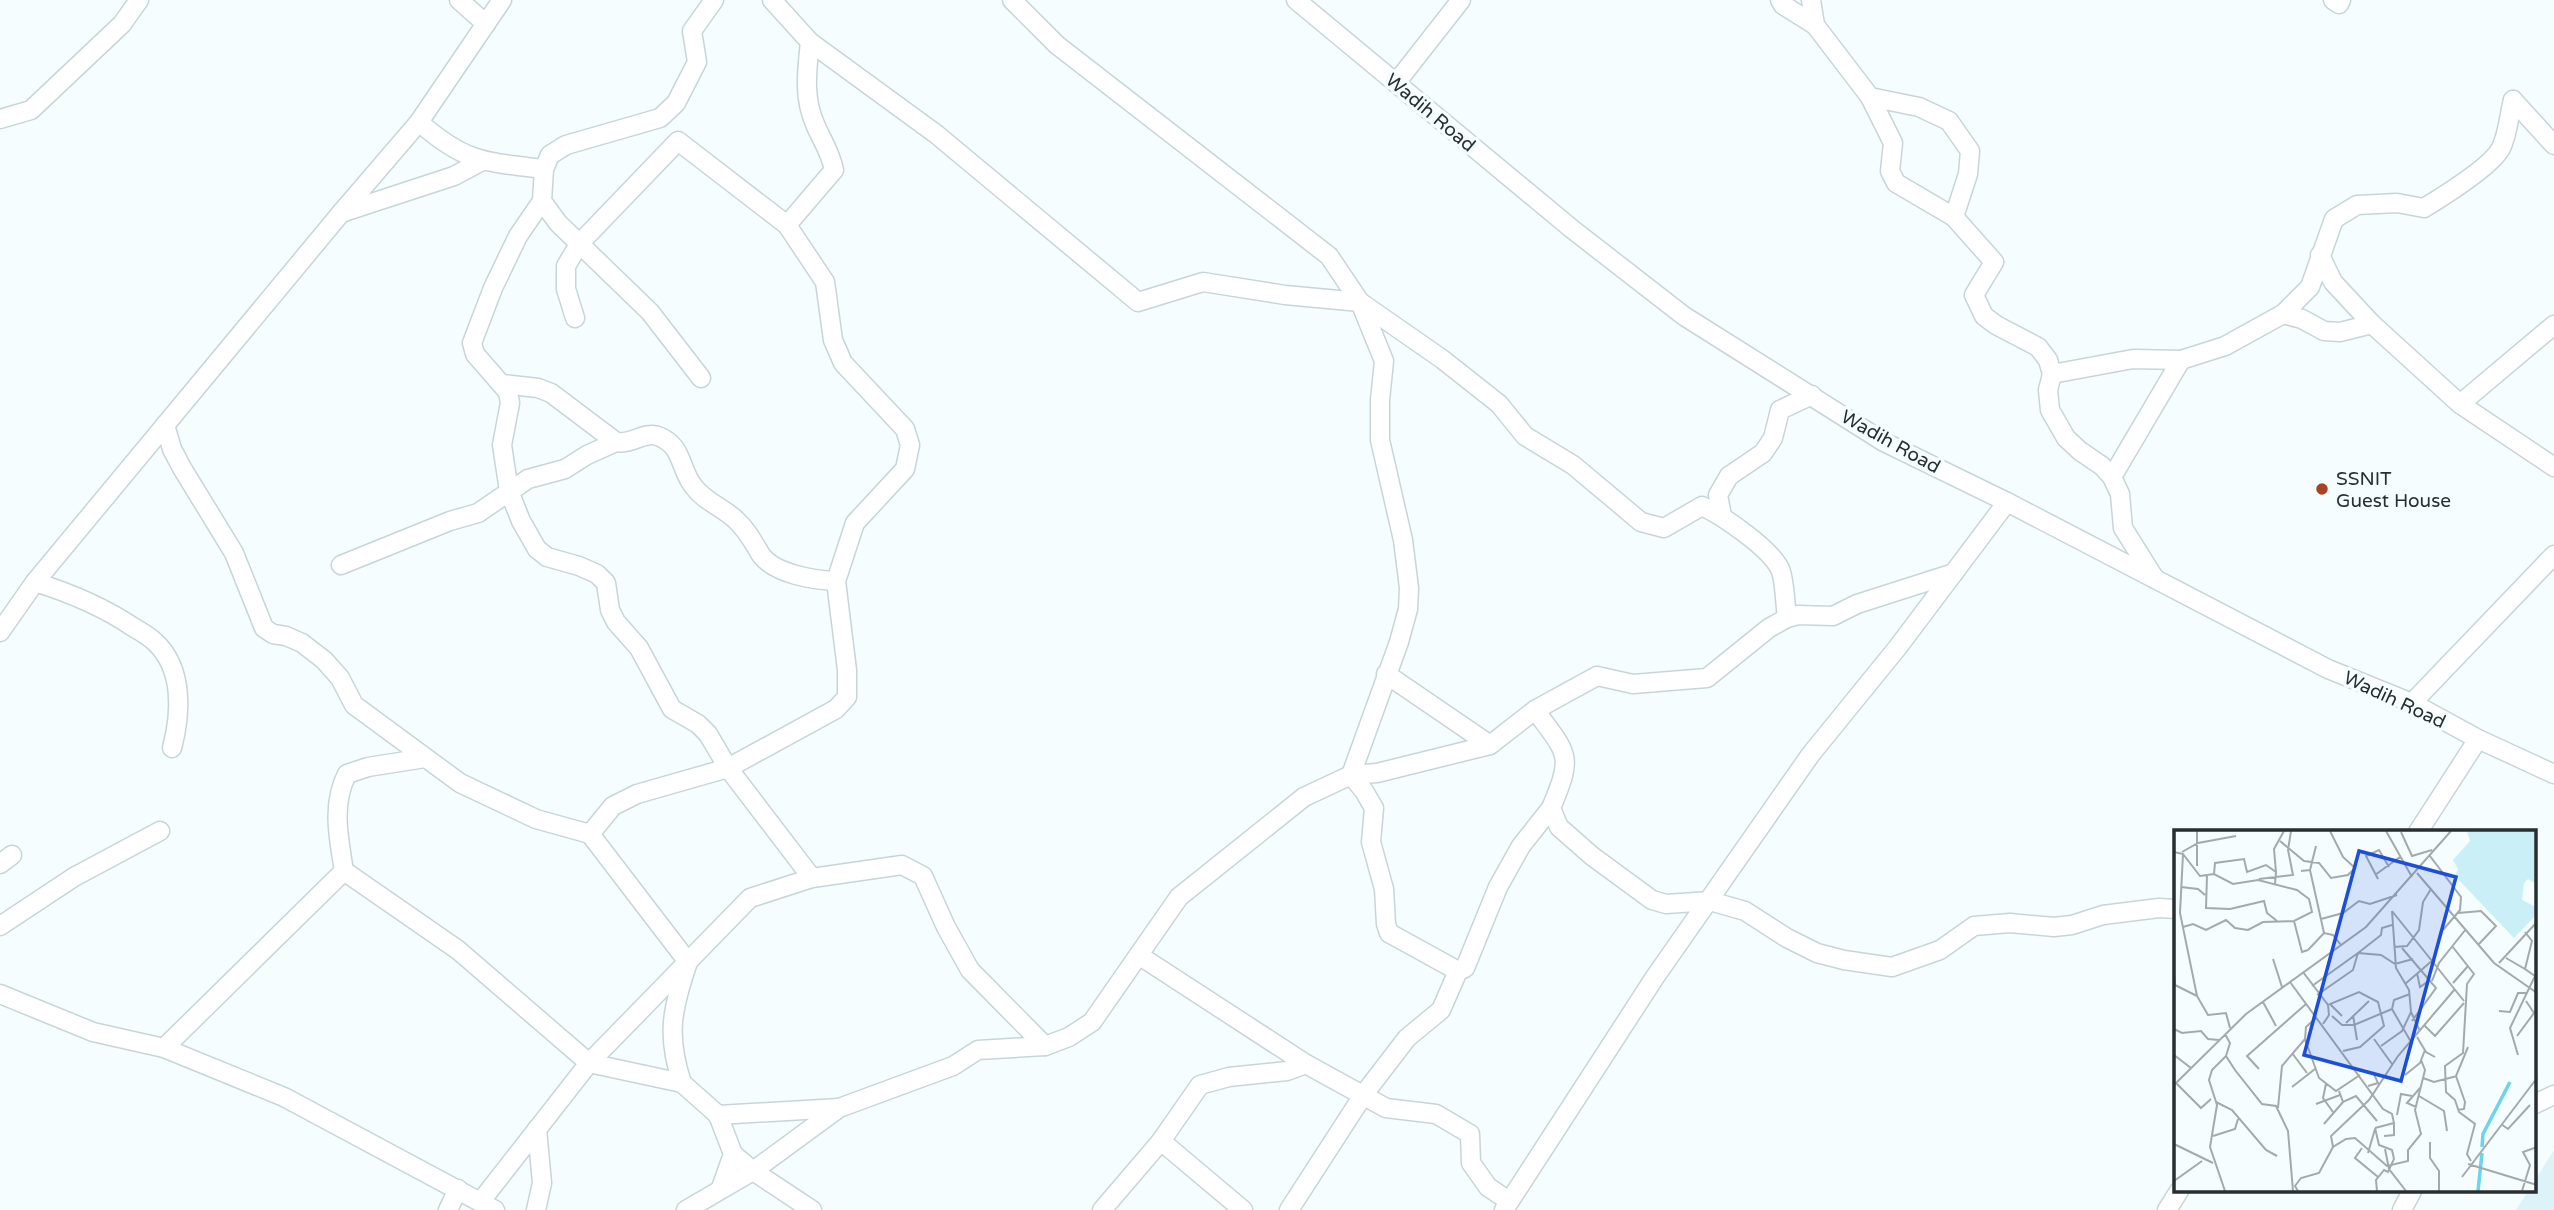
<svg xmlns="http://www.w3.org/2000/svg" width="2554" height="1210" font-family="'Varela Round',sans-serif">
	<style>
		.built { fill: #dcf3f9 }
		.lines { fill: none; stroke-linecap: round; stroke-linejoin: round }
		.minor-casing { stroke: #c8d5d8; stroke-width: 21 }
		.minor { stroke: #fff; stroke-width: 18 }
		.poi-dot { fill: #aa4223; stroke: #f5fdff; stroke-width: 2.5 }
		.labels { text-anchor: middle; stroke-width: 7; stroke-linejoin: round; paint-order: stroke }
		.street-label { font-size: 19px; fill: #292e30; stroke: #f5fdff }
		.poi-label { font-size: 19px; fill: #292e30; stroke: #f5fdff; text-anchor: start }
		.inset-river { fill: none; stroke: #6cd4eb; stroke-width: 3.5 }
		.inset-road { fill: none; stroke: #a3aaac; stroke-width: 2 }
		.view { fill: #1d4ed8; fill-opacity: 0.15; stroke: #1d4ed8; stroke-width: 3.5 }
		.inset-edge { fill: none; stroke: #292e30; stroke-width: 3.5 }
	</style>
	<rect width="100%" height="100%" fill="#f5fdff"/>
	<!-- built -->
	<path class="built" d="M2554,1150v60h-38l12,-19h7v-11z"/>
	<g class="lines">
		<defs>
			<g id="minor">
				<path d="M459,0l27,24"/>
				<path d="M772,0l38,42 126,92 202,168 65,-20 82,13 75,7 82,57 57,45 26,32 48,29 68,57 23,6 38,-22c21,10 68,42 78,63 5,11 5,36 7,49"/>
				<path d="M1012,0l45,45 272,211 31,46 24,59 -4,39v40l23,100 6,48 -1,21 -9,33 -48,133 13,16 10,17 -3,34 13,47 2,35 3,9 69,38"/>
				<path d="M1296,0l276,229 112,87 200,126 123,60 321,167 84,34 66,36 76,35"/>
				<path d="M1780,0l3,5 32,20 55,72 49,10 30,14 21,30 -2,23 -14,43 40,45 -20,33 10,21 12,9 42,22 10,13 4,14 -4,16 2,20 16,28 14,13 22,15 10,11 8,17 3,34 32,51"/>
				<path d="M1811,0l4,25"/>
				<path d="M2333,0l6,4 2,-4"/>
				<path d="M1396,83l65,-83"/>
				<path d="M1870,97l23,46 -3,28 6,12 58,34"/>
				<path d="M2513,100l41,45"/>
				<path d="M0,119l31,-9 91,-86 17,-24"/>
				<path d="M419,122c46,41 67,40 125,47l6,-14 16,-10 94,-27 16,-15 21,-41 -5,-31 22,-31"/>
				<path d="M544,169l-2,32 16,22 92,89 51,66"/>
				<path d="M542,201l-24,35 -25,52 -21,55 3,11 33,38 2,11 -8,42 7,46 12,30 16,28 10,8 32,9 18,8 9,9 4,27 6,12 23,26 33,61 26,15 10,10 20,34 84,110"/>
				<path d="M341,213l113,-37 28,-15"/>
				<path d="M787,225l47,-55c-4,-19 -12,-29 -19,-46 -12,-27 -8,-54 -5,-82"/>
				<path d="M2320,255l13,27 39,42 88,80 94,63"/>
				<path d="M2283,314l27,-27 24,-68 23,-14 40,-2 27,5c18,-11 68,-42 77,-60 7,-14 8,-33 12,-48"/>
				<path d="M2052,374l81,-15 48,1 44,-14 58,-32 19,5 22,12 16,1 32,-8"/>
				<path d="M502,384l36,4 13,5 65,49c15,3 29,-11 42,-6 26,10 21,33 36,51 10,14 30,21 42,33 12,11 17,22 25,35 14,19 52,25 75,26"/>
				<path d="M2460,404l94,-79"/>
				<path d="M165,425l7,24 10,19 52,85 30,75 9,6 13,2 16,7 22,17 16,18 14,27 106,78 76,36 54,15 23,-28 24,-12 91,-26 108,-59 11,-12v-27l-11,-89 19,-58 50,-54 5,-24 -5,-16 -62,-66 -10,-23 -8,-58 -38,-57 -109,-84 -99,103 -13,22v23l9,29"/>
				<path d="M2112,477l69,-117"/>
				<path d="M1722,516l-4,-21 11,-19 34,-23 10,-15 7,-28 32,-15"/>
				<path d="M341,565l109,-44 28,-8 50,-34 37,-10 22,-14 29,-13"/>
				<path d="M35,582c35,11 67,24 98,45 7,4 16,9 22,15 29,27 26,72 17,106"/>
				<path d="M0,632l35,-50 306,-369 78,-91 83,-122"/>
				<path d="M1386,674l104,71"/>
				<path d="M2412,703l142,-148"/>
				<path d="M1535,710c33,45 39,44 16,98l8,19 33,29 60,44 14,4 44,-3 35,10 42,27 30,15 27,7 48,7 48,-17 34,-24 36,-3 44,4 18,-2 31,-10 56,-7 17,1"/>
				<path d="M425,758l-57,9 -21,7c-16,31 -8,65 -3,97l114,79 131,113 93,20 36,32 121,-7"/>
				<path d="M2418,832l60,-93"/>
				<path d="M590,834l98,128c-16,47 -22,73 -6,121"/>
				<path d="M0,864l12,-9"/>
				<path d="M0,926l74,-49 86,-46"/>
				<path d="M1140,956l166,108 80,44 50,6 34,20 1,29 17,24 21,14"/>
				<path d="M0,994l93,38 71,16 120,49 211,113"/>
				<path d="M164,1048l180,-177"/>
				<path d="M2535,1104l19,-9"/>
				<path d="M718,1115l15,39 -12,34"/>
				<path d="M733,1154l20,17 59,39"/>
				<path d="M481,1201l108,-138 161,-165 62,-20 90,-13 21,11 23,51 24,43 75,76"/>
				<path d="M448,1210l10,-21"/>
				<path d="M536,1210l6,-27 -5,-54"/>
				<path d="M686,1210l67,-39 86,-63 114,-42 25,-16 67,-4 24,-9 23,-15 87,-125 125,-100 47,-22 26,-2 113,-28 45,-35 62,-34 36,8 74,-6 62,-50 18,-10 11,-3 35,1 24,-12 97,-31"/>
				<path d="M1102,1210l59,-69"/>
				<path d="M1243,1210l-82,-69 39,-56 29,-8 58,-6 19,-7"/>
				<path d="M1289,1210l75,-116 43,-56 34,-28 17,-39 7,-3 33,-81 23,-41 30,-38"/>
				<path d="M1504,1210l151,-233 156,-223 87,-107 109,-145"/>
				<path d="M2167,1210l12,-19"/>
				<path d="M2402,1210l10,-19"/>
			</g>
		</defs>
		<!-- minor casing -->
		<use href="#minor" class="minor-casing"/>
		<!-- minor -->
		<use href="#minor" class="minor"/>
	</g>
	<!-- markers -->
	<circle class="poi-dot" cx="2322" cy="489" r="7"/>
	<g class="labels">
		<!-- street labels -->
		<g class="street-label">
			<text transform="translate(1431 112) rotate(40)" y="7">Wadih Road</text>
			<text transform="translate(1891 441) rotate(29)" y="7">Wadih Road</text>
			<text transform="translate(2395 699) rotate(25)" y="7">Wadih Road</text>
		</g>
		<!-- poi labels -->
		<g class="poi-label">
			<text x="2336" y="485">SSNIT<tspan x="2336" dy="22">Guest House</tspan></text>
		</g>
	</g>
	<!-- overview -->
	<g transform="translate(2174 830)">
		<rect width="362" height="362" fill="#f5fdff"/>
		<path d="M293,1h69v53l-8,-5 -4,4 -2,17 14,7v8l-22,23 -59,-62 3,-7 -5,-9 17,-19z" fill="#cbeff7"/>
		<path class="inset-river" d="M308,317l1,-13 27,-52M304,361l4,-38"/>
		<path class="inset-road" d="M212,1l26,46M227,2l11,24 20,-6M106,11l24,20 15,2 12,15 17,-3 7,-7 -12,-11 -13,-26M0,22l9,2 -3,59 17,83 11,19 18,-2 4,15M8,22l16,-9 38,-7M256,26l31,41 -1,13 -17,20M23,36v-35M136,40l6,-24M127,41l9,-1 14,63M102,42l-2,-23 10,-18M243,43l77,90 43,30M40,44l1,-11 29,-4 3,13 19,-7 10,7 -1,12M33,45l-1,33 24,1 34,-8 3,12 10,8M201,45l25,-18M85,49l34,-4 -5,-25 3,-19M204,49l-12,-23 13,-6 10,17M7,57l17,2 7,6M218,81l4,57 13,22 2,22 9,19M218,81l72,90M284,83l23,-2 15,15 -18,19M147,89l22,-6 16,-12 11,3 27,-9M120,91l8,31 6,-2M9,97l10,-3 13,6 20,-10 9,8 13,2 15,-8 31,-1 18,-9 -3,-13 -12,-9 -39,-10 -25,4 -19,-10 -14,2 -17,-22M278,116l22,28 -7,10 -4,69 -18,13 1,26 9,8 4,12 16,12 -8,30 4,7M220,117l13,-1 12,-16 4,-28 8,-13M228,118l34,40 -24,33M134,120l16,-17 9,2 8,10M332,128l19,11M99,129l9,28M325,133l38,-41M129,142l25,33 1,10 -6,9M0,143l1,12 22,11M243,143l3,14 10,-7M258,151l7,-18 27,-34M116,152l93,127 9,5 2,9 -19,5M279,153l15,-17M231,154l28,-24M138,156l46,-33 23,2 14,9 18,-5M236,164l-16,6 -2,9 19,33M143,165l36,-25 5,-17 23,-18 1,-7 10,-3M89,172l13,24M325,181l11,1 8,-19h8M179,185l4,25M158,186l10,9h12l38,-16M168,186l-12,-12 29,-12 19,10 6,24 -24,21 -17,4M143,187l-11,10 -1,12 14,39 17,13 24,-16M172,193l23,-22M250,195l11,11 29,-33M0,199l8,4 19,-2 7,8 11,1M51,204l5,9 -4,13 9,14 27,34 14,2 12,25 5,60M343,206l17,-23 -8,-12M243,207l9,15 9,5M200,209l18,25M207,216l21,-15 9,-19M118,223l15,20M0,225l17,13M344,225l-8,-27 25,-52 -10,-7 7,-28 -7,-9M85,239l-12,-13 59,-52M231,245l15,-12 5,-13M249,248l11,4 23,-6M2,253l25,25 10,-9M152,254l-3,14 10,14M0,255l72,-71 120,-87 85,-96M194,256l10,-3 -5,-11M118,257l23,-18M165,261l4,11 13,-6 21,25M245,266l25,15 3,20M42,272l16,8 34,40 11,6M142,274l24,-9M242,277l-9,-4 13,-15M104,278l4,-42 23,-27M284,280l6,-1 1,-7 -9,-26 12,-29M223,285l4,-21 11,2M150,294l19,-22M327,294l7,5 22,-24M201,298l4,17 13,5 2,9 -6,13 -4,-2 -8,10 1,11M39,306l22,-7 3,-10M210,306l10,-1v-12M256,312v16l9,13v20M0,314l39,19M159,317l-2,-11 38,-36 29,-44 57,-67M188,318l-7,10 23,19M211,319l4,20 17,22M194,323l7,-24M294,334l69,21M288,347l75,-99M0,351l28,-20M51,361l-15,-44 7,-42 -8,-25 3,-10 14,-14M124,361l-3,-5 6,-8 18,-5 14,-26 13,-8 9,-1 32,28 21,-5v-11l13,-16 -6,-24 10,-40 -4,-10M348,361l8,-26 -7,-13 14,-5"/>
		<path class="view" d="M185,21l97,26 -55,204 -97,-26z"/>
		<rect width="362" height="362" class="inset-edge"/>
	</g>
</svg>
